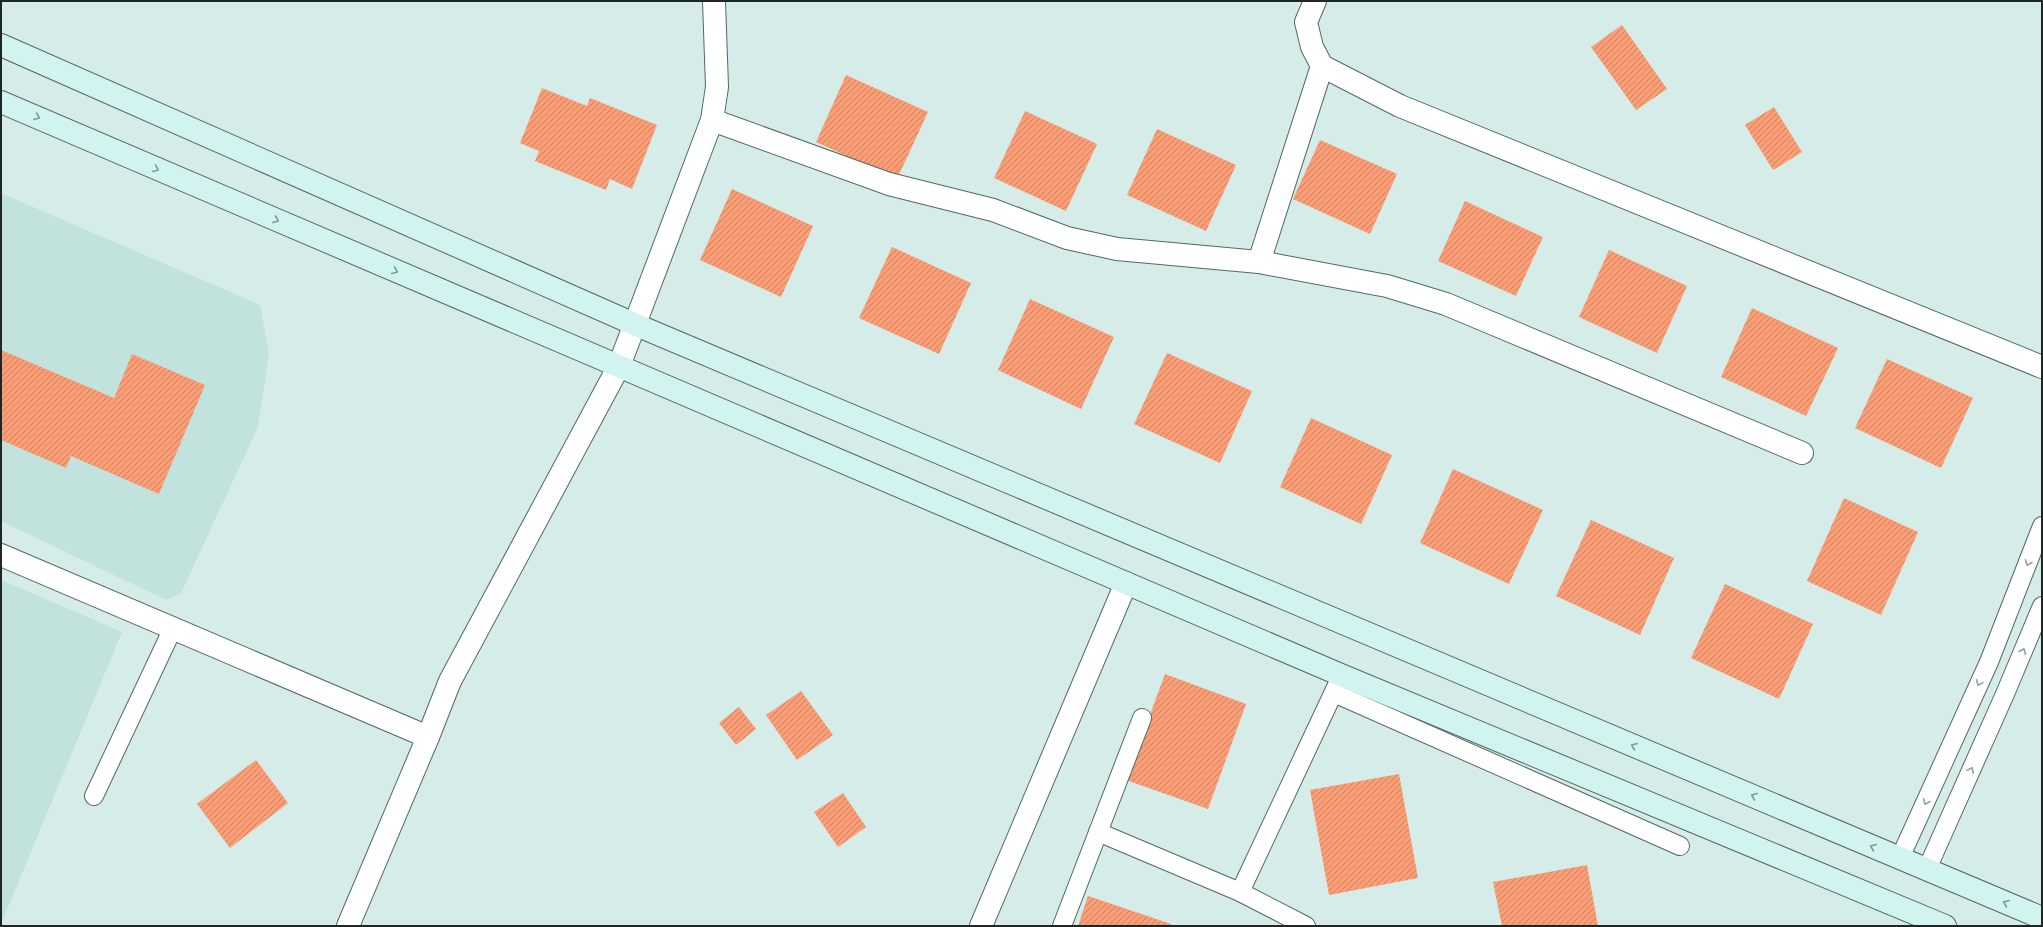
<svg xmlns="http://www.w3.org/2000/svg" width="2043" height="927" font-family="'PT Sans Narrow',sans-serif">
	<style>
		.built { fill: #c2e2dd }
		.building { fill: url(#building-hatch) }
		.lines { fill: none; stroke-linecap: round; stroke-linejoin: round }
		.lane-casing { stroke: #546866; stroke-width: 20 }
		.street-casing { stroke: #546866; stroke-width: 24 }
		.secondary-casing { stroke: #546866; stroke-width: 24 }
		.lane { stroke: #fff; stroke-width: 18 }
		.street { stroke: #fff; stroke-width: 22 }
		.secondary { stroke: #d2f4f0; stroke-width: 22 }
		.oneway { stroke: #819895 }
		.oneway2 { stroke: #9a9e9d }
	</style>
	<defs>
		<pattern id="building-hatch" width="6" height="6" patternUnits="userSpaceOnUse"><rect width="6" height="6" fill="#fb9e76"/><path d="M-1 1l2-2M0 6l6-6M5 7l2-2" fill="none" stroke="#cb8161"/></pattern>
	</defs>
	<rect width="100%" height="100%" fill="#d5ece8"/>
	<!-- built -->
	<g class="built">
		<path d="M1,193l259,112 9,49 -11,73 -77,166 -15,7 -165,-79z"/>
		<path d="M1,580l121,52 -121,292z"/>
	</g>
	<!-- building -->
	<g class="building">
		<path d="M1622,25l45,64 -31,21 -45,-63z"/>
		<path d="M846,75l82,37 -31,67 -81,-37z"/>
		<path d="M542,88l45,18 3,-8 67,27 -25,64 -22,-10 -4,11 -71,-29 4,-10 -19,-8z"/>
		<path d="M1774,107l28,45 -29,18 -28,-45z"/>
		<path d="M1025,111l72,33 -31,67 -72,-33z"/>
		<path d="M1157,129l79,36 -30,66 -79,-36z"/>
		<path d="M1320,140l77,34 -27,60 -77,-35z"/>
		<path d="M732,189l81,37 -32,71 -81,-37z"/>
		<path d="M1465,201l78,36 -27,59 -78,-35z"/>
		<path d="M892,247l79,36 -32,71 -80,-36z"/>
		<path d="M1609,250l78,36 -30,67 -78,-36z"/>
		<path d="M1030,299l84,38 -33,72 -83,-39z"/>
		<path d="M1752,308l86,40 -32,68 -85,-39z"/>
		<path d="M1,350l113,48 18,-44 73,31 -46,109 -88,-38 -5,12 -65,-28z"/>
		<path d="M1167,353l85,38 -32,72 -86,-39z"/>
		<path d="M1887,359l86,39 -32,70 -86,-40z"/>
		<path d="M1311,418l81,37 -31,69 -81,-37z"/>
		<path d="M1453,469l90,41 -34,74 -89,-41z"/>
		<path d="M1844,498l74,34 -37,83 -74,-34z"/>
		<path d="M1591,520l83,38 -34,77 -84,-39z"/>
		<path d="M1725,584l88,40 -34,75 -88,-41z"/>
		<path d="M1165,674l81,30 -38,105 -82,-29z"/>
		<path d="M801,691l32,44 -36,25 -31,-45z"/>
		<path d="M739,707l17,22 -20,16 -17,-22z"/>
		<path d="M256,760l32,43 -58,45 -33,-44z"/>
		<path d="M1399,774l19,104 -89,17 -19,-105z"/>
		<path d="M843,793l23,34 -28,20 -24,-35z"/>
		<path d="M1587,865l11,61h-96l-9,-44z"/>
		<path d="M1088,896l83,28v2h-93z"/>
	</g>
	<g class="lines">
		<defs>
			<g id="lane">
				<path d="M1334,693l346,153"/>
				<path d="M94,796l79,-168"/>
				<path d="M1098,832l142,60 66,34"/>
				<path d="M1900,858l89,-196 53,-136"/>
				<path d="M1927,869l78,-175 37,-88"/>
				<path d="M1240,892l98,-209"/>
				<path d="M1062,926l80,-208"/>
			</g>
			<g id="street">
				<path d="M1322,66l78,40 642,261"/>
				<path d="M712,120l177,64 104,26 74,28 50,11 142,13 63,-196 -10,-19 -6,-25 9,-21"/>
				<path d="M1259,262l128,24 59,18 356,149"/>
				<path d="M1,555l427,182 22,-56 169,-315 93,-246 5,-33 -3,-86"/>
				<path d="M348,926l80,-189"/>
				<path d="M981,926l145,-343"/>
			</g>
			<g id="secondary">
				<path d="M1,45l633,279 1408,594"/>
				<path d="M1,102l1340,573 604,251"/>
			</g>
		</defs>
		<!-- lane casing -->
		<use href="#lane" class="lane-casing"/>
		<!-- street casing -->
		<use href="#street" class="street-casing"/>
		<!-- secondary casing -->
		<use href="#secondary" class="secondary-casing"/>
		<!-- lane -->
		<use href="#lane" class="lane"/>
		<!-- street -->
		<use href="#street" class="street"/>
		<!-- secondary -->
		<use href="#secondary" class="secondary"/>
	</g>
	<!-- one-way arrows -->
	<defs><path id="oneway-chevron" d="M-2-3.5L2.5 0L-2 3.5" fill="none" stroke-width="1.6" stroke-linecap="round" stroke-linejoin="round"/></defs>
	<g class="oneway">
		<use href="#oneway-chevron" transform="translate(37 117) rotate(23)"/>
		<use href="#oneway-chevron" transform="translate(156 169) rotate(23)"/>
		<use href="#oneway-chevron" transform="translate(276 220) rotate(23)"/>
		<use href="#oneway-chevron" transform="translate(395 271) rotate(23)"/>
		<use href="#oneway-chevron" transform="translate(1634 746) rotate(-157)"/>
		<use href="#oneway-chevron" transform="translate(1754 796) rotate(-157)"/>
		<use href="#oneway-chevron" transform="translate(1873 847) rotate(-157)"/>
		<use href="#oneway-chevron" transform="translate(2006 903) rotate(-157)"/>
	</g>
	<g class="oneway2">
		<use href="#oneway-chevron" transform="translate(2028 563) rotate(112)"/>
		<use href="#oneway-chevron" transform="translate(2023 651) rotate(-67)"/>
		<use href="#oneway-chevron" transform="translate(1979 683) rotate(114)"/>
		<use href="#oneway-chevron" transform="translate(1971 770) rotate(-66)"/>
		<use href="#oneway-chevron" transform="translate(1926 802) rotate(114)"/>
	</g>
	<!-- border -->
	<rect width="2043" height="927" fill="none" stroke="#1e2726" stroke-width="4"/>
</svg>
